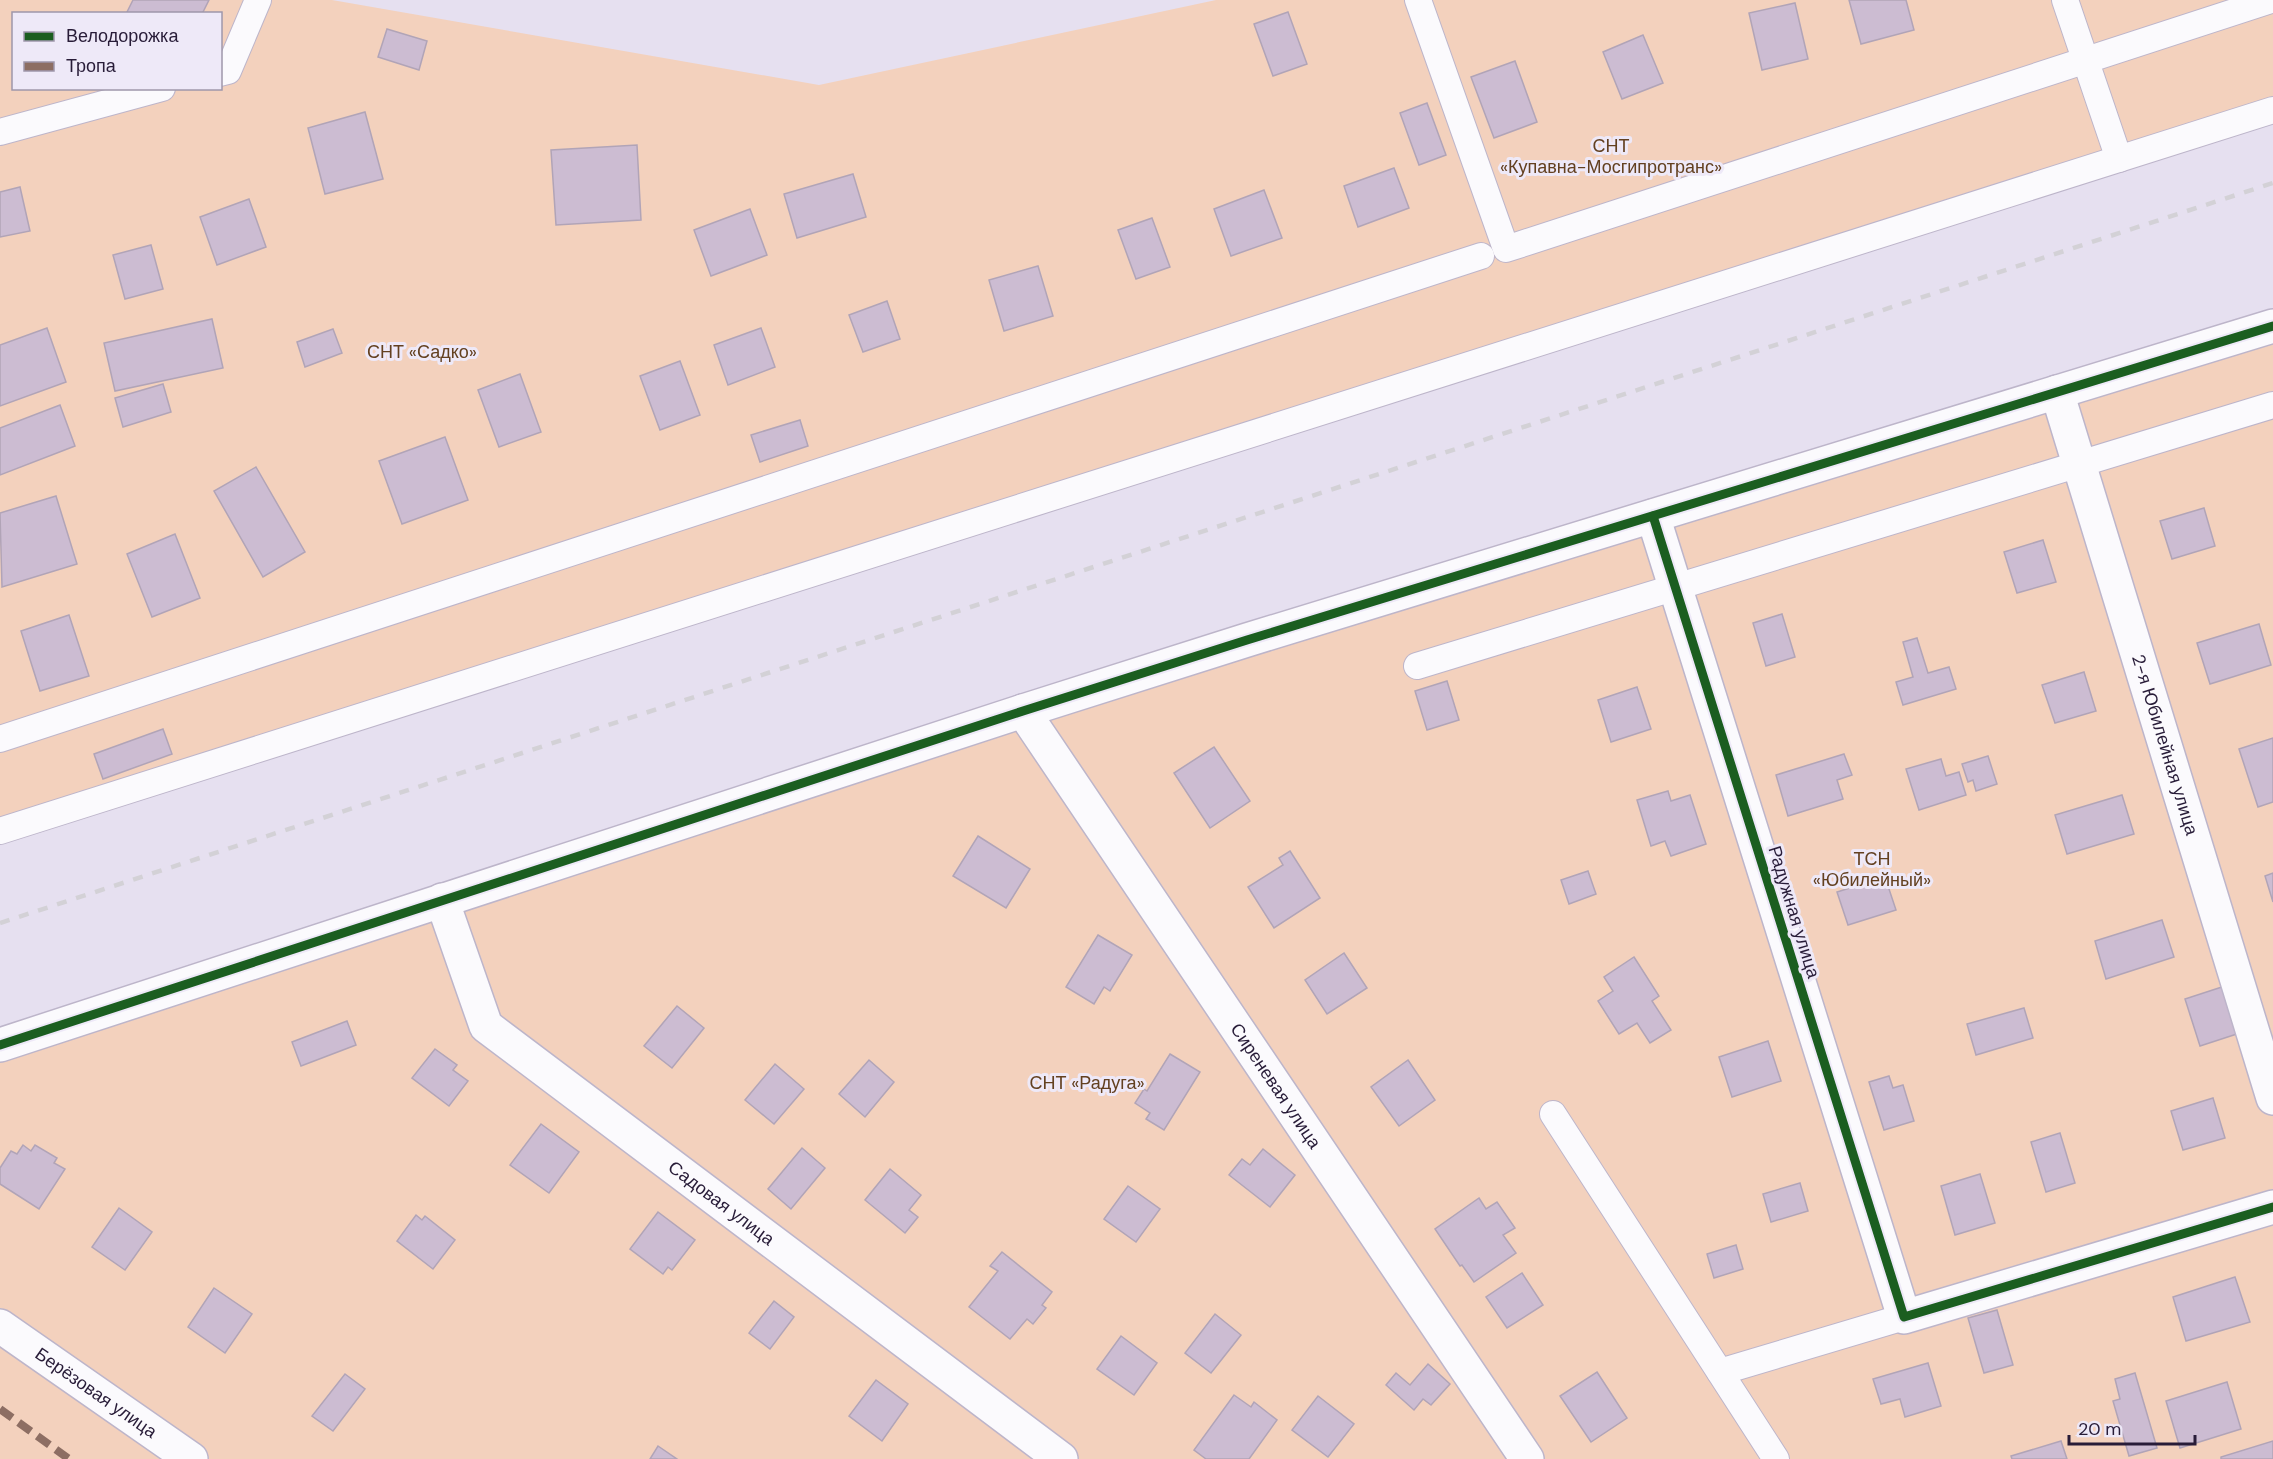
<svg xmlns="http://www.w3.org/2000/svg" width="2273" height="1459" font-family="'DM Sans',sans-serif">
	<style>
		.green { fill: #f3d1bd; fill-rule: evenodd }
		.building { fill: #ccbcd2; stroke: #b1a4b7; stroke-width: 1.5 }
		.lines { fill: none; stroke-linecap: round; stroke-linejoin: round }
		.lane-casing { stroke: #bdb5ca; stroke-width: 28 }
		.street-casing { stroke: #bdb5ca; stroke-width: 36 }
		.lane { stroke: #fbfafd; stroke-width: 26 }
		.street { stroke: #fbfafd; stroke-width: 33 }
		.rail { stroke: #d3d1d6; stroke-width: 4.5; stroke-dasharray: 10 10; stroke-linecap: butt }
		.quiet { stroke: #8d6e63; stroke-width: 8; stroke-dasharray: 15 8; stroke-linecap: butt }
		.cycleway-casing { stroke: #eee9f8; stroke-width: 13 }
		.cycleway { stroke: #1b5e20; stroke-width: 9 }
		.labels { text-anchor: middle; stroke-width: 6; stroke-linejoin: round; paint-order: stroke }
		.park-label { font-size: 18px; fill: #634020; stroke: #eee9f8 }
		.street-label { font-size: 18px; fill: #281c38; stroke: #eee9f8 }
	</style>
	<rect width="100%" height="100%" fill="#e6e0f0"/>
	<!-- green -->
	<g class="green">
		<path d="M0,0h332l487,85 397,-85h1057v110l-2273,726zM14,14h206v74h-206z"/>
		<path d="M2273,326v1133h-2273v-414z"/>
	</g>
	<!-- building -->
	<g class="building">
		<path d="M133,0h76l-7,14h-76z"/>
		<path d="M1849,0h57l8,30 -53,14z"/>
		<path d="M1795,3l13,56 -46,11 -13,-57z"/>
		<path d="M1288,12l19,52 -34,12 -19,-52z"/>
		<path d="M387,29l40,12 -8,29 -41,-13z"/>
		<path d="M1643,35l20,48 -41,16 -19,-47z"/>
		<path d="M1515,61l22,61 -43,16 -23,-61z"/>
		<path d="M1427,103l19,52 -27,10 -19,-52z"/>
		<path d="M365,112l18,67 -58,15 -17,-66z"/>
		<path d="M637,145l4,75 -85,5 -5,-75z"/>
		<path d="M1394,168l15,40 -51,19 -14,-41z"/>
		<path d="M853,174l13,43 -69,21 -13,-44z"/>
		<path d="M20,187l10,44 -30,6v-45z"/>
		<path d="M1264,190l18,48 -51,18 -17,-47z"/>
		<path d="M249,199l17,48 -49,18 -17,-48z"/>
		<path d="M750,209l17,46 -56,21 -17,-46z"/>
		<path d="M1152,218l18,49 -34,12 -18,-49z"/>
		<path d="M151,245l12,44 -38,10 -12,-44z"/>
		<path d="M1038,266l15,50 -49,15 -15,-51z"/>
		<path d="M887,301l13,38 -37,13 -14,-37z"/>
		<path d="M212,319l11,49 -108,23 -11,-48z"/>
		<path d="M47,328l19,54 -66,24v-61z"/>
		<path d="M761,328l14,39 -47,18 -14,-40z"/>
		<path d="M333,329l9,24 -37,14 -8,-25z"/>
		<path d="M680,361l20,54 -40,15 -20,-54z"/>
		<path d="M520,374l21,58 -42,15 -21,-57z"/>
		<path d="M163,384l8,28 -48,15 -8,-29z"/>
		<path d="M60,405l15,41 -75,29v-47z"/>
		<path d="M800,420l8,26 -48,16 -9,-27z"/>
		<path d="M445,437l23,63 -66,24 -23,-63z"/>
		<path d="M256,467l49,85 -42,25 -49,-86z"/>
		<path d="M56,496l21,68 -75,23 -2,-74z"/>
		<path d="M2204,508l11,38 -43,13 -12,-38z"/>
		<path d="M175,534l25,64 -48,19 -25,-63z"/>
		<path d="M2043,540l13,42 -39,11 -13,-41z"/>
		<path d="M1782,614l13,43 -29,9 -13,-43z"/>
		<path d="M69,615l20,61 -49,15 -19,-60z"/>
		<path d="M2259,624l12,41 -61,19 -13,-41z"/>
		<path d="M1917,638l11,35 21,-6 7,22 -53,16 -7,-23 17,-5 -10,-35z"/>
		<path d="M2084,672l12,39 -41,12 -13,-38z"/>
		<path d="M1447,681l12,39 -32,10 -12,-39z"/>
		<path d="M1637,687l14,42 -40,13 -13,-42z"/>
		<path d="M163,729l9,25 -69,25 -9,-25z"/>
		<path d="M2273,738v64l-15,5 -19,-58z"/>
		<path d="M1214,747l36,54 -40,27 -36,-55z"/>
		<path d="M1844,754l8,21 -15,5 6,19 -55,17 -12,-41z"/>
		<path d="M1988,756l9,28 -21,7 -3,-11 -5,2 -6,-18z"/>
		<path d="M1941,759l5,17 13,-4 7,23 -47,15 -13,-41z"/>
		<path d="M1668,791l3,10 19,-6 16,49 -35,12 -6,-15 -14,5 -14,-46z"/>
		<path d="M2122,795l12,39 -67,20 -12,-39z"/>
		<path d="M978,836l52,33 -24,39 -53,-32z"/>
		<path d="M1290,851l30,47 -46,30 -26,-41 35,-22 -4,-7z"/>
		<path d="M1588,871l8,23 -27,10 -8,-24z"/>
		<path d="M2273,873v29l-8,-26z"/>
		<path d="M1885,877l11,33 -48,15 -11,-33z"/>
		<path d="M2162,920l12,37 -68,22 -11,-38z"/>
		<path d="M1098,935l34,20 -22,36 -6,-4 -10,17 -28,-17z"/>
		<path d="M1344,953l23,35 -40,26 -22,-34z"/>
		<path d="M1634,957l25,39 -7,5 19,29 -21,13 -13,-20 -18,11 -21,-33 15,-10 -9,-14z"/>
		<path d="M2228,985l15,47 -43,14 -15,-47z"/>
		<path d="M677,1006l27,22 -32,40 -28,-22z"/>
		<path d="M2024,1008l9,30 -57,17 -9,-31z"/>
		<path d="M347,1021l9,24 -55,21 -9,-24z"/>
		<path d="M1768,1041l13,40 -49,16 -13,-40z"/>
		<path d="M435,1049l22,16 -4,5 15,11 -19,25 -37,-28z"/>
		<path d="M1170,1054l30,18 -36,58 -18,-11 4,-6 -15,-10 9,-14 3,2z"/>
		<path d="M869,1060l25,22 -29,35 -26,-23z"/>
		<path d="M1408,1060l27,40 -36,26 -28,-39z"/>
		<path d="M775,1064l29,25 -30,35 -29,-24z"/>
		<path d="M1889,1076l4,12 10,-3 11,36 -30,9 -15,-48z"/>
		<path d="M2213,1098l12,40 -42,12 -12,-39z"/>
		<path d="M541,1124l38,28 -30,41 -39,-28z"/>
		<path d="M2060,1133l15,50 -29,9 -15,-50z"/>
		<path d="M23,1145l8,6 4,-6 22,13 -3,5 11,6 -26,40 -39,-25v-16l11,-17 6,3z"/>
		<path d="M802,1148l23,20 -34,41 -23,-20z"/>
		<path d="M1263,1149l32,26 -25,32 -41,-32 13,-16 8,6z"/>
		<path d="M890,1169l31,26 -12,15 9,7 -13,16 -40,-33z"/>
		<path d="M1980,1174l15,49 -40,12 -14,-49z"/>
		<path d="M1800,1183l8,28 -37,11 -8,-28z"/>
		<path d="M1128,1186l32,23 -24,33 -32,-23z"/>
		<path d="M1479,1198l7,11 11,-7 18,26 -12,7 13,18 -42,29 -12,-17 -2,1 -25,-37z"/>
		<path d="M119,1208l33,24 -27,38 -33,-23z"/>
		<path d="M658,1212l37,28 -23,30 -4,-3 -5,7 -33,-25z"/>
		<path d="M416,1215l6,5 3,-4 30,24 -22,29 -36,-28z"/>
		<path d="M1736,1245l7,24 -29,9 -7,-24z"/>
		<path d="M1002,1252l50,40 -10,13 4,3 -13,16 -6,-5 -17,20 -41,-32 29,-36 -8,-5z"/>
		<path d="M1522,1273l21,32 -36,23 -21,-31z"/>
		<path d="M2235,1277l15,45 -64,19 -13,-44z"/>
		<path d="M214,1288l38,26 -27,39 -37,-26z"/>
		<path d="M774,1301l20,16 -24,32 -21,-16z"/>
		<path d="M1997,1310l16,55 -29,8 -16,-55z"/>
		<path d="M1215,1314l26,21 -30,38 -26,-20z"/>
		<path d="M1121,1336l36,27 -23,32 -37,-26z"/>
		<path d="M1928,1363l13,43 -36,11 -5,-18 -19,5 -8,-25z"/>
		<path d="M1428,1364l22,20 -19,21 -8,-6 -9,11 -28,-25 10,-12 14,12z"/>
		<path d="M1597,1372l30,46 -36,24 -31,-46z"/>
		<path d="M2135,1373l22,75 -28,8 -16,-55 7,-2 -5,-20z"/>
		<path d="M345,1374l20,15 -32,42 -21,-15z"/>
		<path d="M876,1380l32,24 -26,37 -33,-25z"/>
		<path d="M2227,1382l14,47 -61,19 -14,-47z"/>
		<path d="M1234,1395l17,12 3,-5 23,18 -28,39h-43l-12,-9z"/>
		<path d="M1318,1396l36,28 -26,33 -36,-27z"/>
		<path d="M2061,1441l6,18h-55l-1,-3z"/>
		<path d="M2273,1441v18h-52v-2z"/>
		<path d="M658,1446l19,13h-27z"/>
	</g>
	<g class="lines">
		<defs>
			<g id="lane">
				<path d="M1418,0l88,249 765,-249"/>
				<path d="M2065,0l54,159"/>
				<path d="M220,73l8,-2 30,-71"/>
				<path d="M0,132l162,-44"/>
				<path d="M1417,666l856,-261"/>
				<path d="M0,739l1481,-483"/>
				<path d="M0,831l2273,-721"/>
				<path d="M1553,1114l223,345"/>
				<path d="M1720,1372l184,-55"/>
			</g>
			<g id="street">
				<path id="s1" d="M2057,392l216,706"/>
				<path d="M1653,516l251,801 369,-110"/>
				<path id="s2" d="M1023,711l504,748"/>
				<path id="s3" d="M442,900l44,126 575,433"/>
				<path d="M0,1045l1023,-334 224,-71 1026,-314"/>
				<path id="s4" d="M0,1326l191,133"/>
			</g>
		</defs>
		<!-- lane casing -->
		<use href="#lane" class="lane-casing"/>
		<!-- street casing -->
		<use href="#street" class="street-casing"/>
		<!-- lane -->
		<use href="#lane" class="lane"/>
		<!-- street -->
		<use href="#street" class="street"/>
		<!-- rail -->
		<path class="rail" d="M0,923l2273,-740"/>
		<!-- quiet -->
		<path class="quiet" d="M0,1409l69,50"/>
		<defs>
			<g id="cycleway">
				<path d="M1653,516l251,801 369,-110"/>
				<path d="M0,1045l1023,-334 224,-71 1026,-314"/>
			</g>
		</defs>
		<!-- cycleway casing -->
		<use href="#cycleway" class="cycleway-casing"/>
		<!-- cycleway -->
		<use href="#cycleway" class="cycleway"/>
	</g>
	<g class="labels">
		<!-- park labels -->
		<g class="park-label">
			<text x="1611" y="152">СНТ<tspan x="1611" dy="21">«Купавна-Мосгипротранс»</tspan></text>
			<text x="422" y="358">СНТ «Садко»</text>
			<text x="1872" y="865">ТСН<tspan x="1872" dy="21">«Юбилейный»</tspan></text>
			<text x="1087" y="1089">СНТ «Радуга»</text>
		</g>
		<!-- street labels -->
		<g class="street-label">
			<text dy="6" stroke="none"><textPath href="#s1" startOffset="369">2-я Юбилейная улица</textPath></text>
			<text transform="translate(1794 912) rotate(73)" y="6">Радужная улица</text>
			<text dy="6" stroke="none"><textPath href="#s2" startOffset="452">Сиреневая улица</textPath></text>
			<text dy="6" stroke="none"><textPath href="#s3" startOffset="428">Садовая улица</textPath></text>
			<text dy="6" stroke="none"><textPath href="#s4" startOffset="117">Берёзовая улица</textPath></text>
		</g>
	</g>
	<!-- legend -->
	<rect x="12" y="12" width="210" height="78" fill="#eee9f8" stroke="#9f97ab" stroke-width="1.5"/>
	<rect x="24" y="32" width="30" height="9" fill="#1b5e20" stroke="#9f97ab" stroke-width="1.5"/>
	<text x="66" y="42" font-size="18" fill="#281c38">Велодорожка</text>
	<rect x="24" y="62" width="30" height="9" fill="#8d6e63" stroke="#9f97ab" stroke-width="1.5"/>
	<text x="66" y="72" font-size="18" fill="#281c38">Тропа</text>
	<!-- scale -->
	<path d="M2069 1435v9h126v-9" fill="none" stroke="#281c38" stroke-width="3"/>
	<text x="2078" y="1435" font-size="18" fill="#281c38" stroke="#eee9f8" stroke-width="4.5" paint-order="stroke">20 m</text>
</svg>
